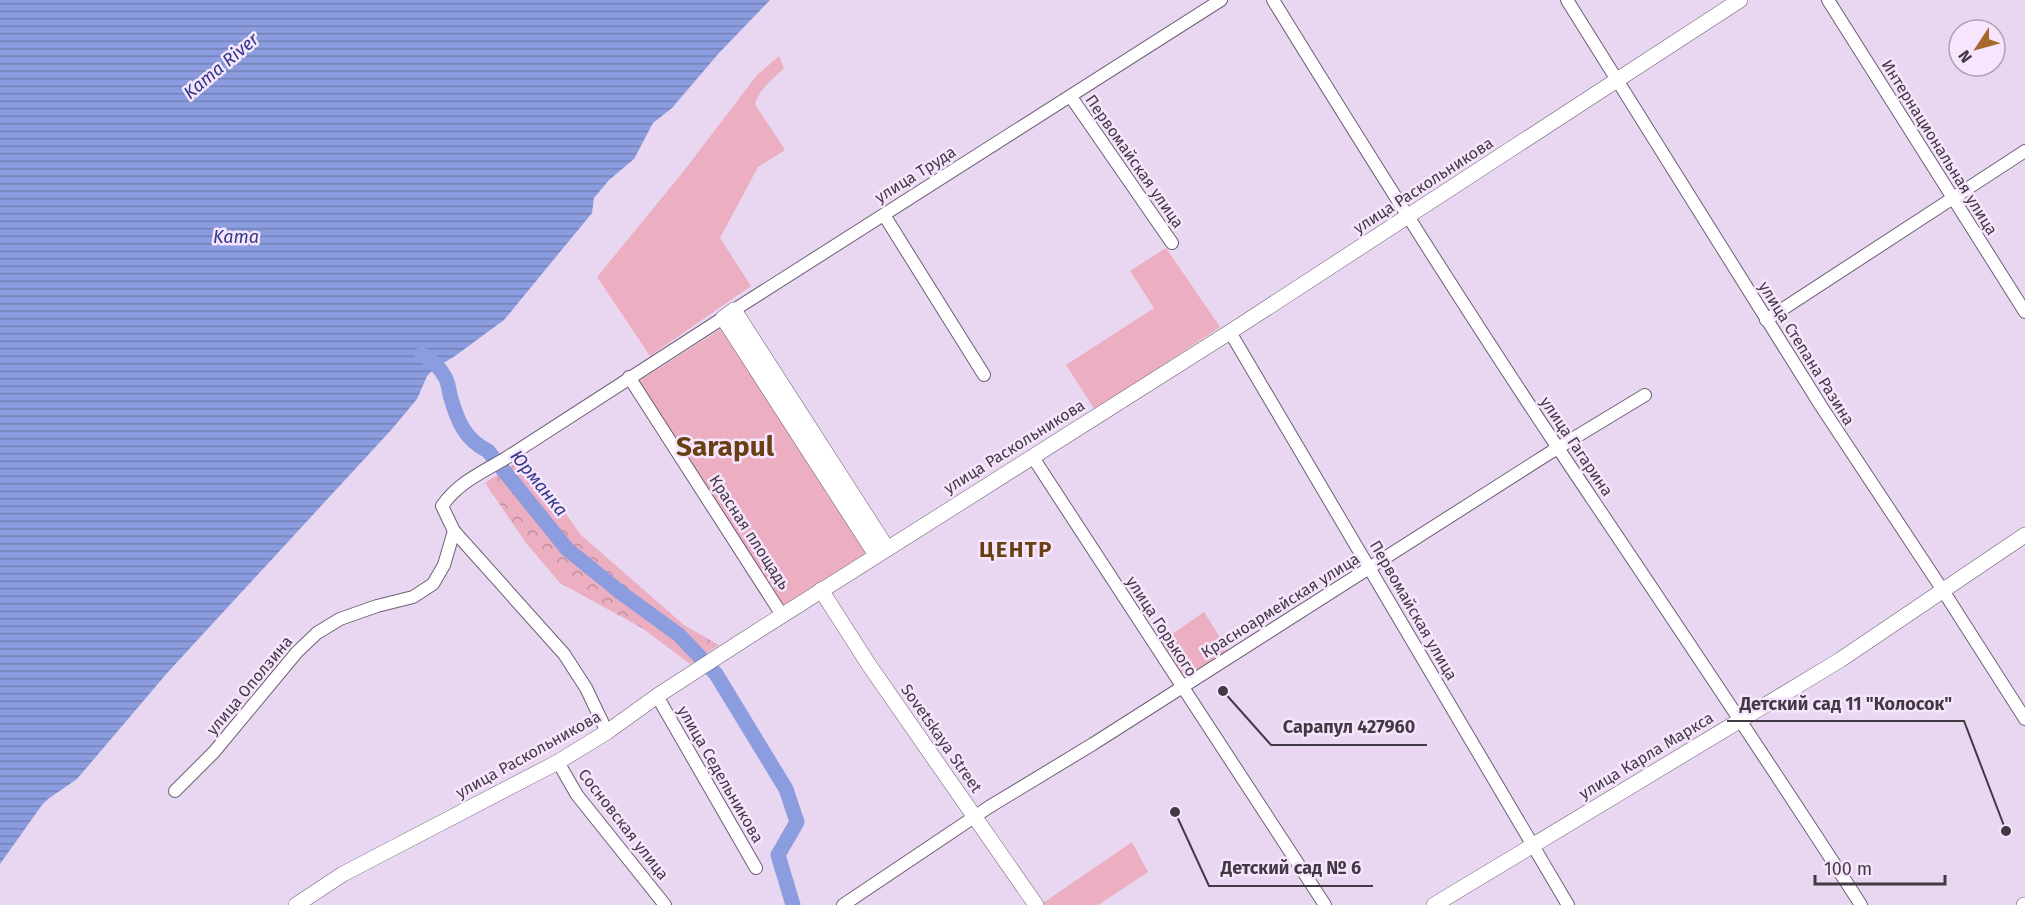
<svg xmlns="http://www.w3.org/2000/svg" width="2025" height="905" font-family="'Fira Sans',sans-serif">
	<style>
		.green { fill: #ebafc1 }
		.forest { fill: url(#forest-crowns) }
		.water { fill: url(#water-rules) }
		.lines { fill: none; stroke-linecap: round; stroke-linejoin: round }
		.river { stroke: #8b9cdf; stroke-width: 15 }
		.minor-casing { stroke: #6e5f75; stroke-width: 14 }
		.major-casing { stroke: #6e5f75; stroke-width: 16 }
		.minor { stroke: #fff; stroke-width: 12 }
		.major { stroke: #fff; stroke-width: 15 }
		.labels { text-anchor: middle; stroke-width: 5; stroke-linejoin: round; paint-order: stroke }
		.street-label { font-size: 16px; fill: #413a44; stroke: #f7e5fe }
		.water-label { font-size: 18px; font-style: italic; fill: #2f3a88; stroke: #f7e5fe }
		.district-label { font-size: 22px; font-weight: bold; letter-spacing: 1.5px; fill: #684014; stroke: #f7e5fe }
		.town-label { font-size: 28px; font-weight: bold; fill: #684014; stroke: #f7e5fe }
		.leader { fill: none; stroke: #413a44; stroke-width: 2 }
		.callout-dot { fill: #413a44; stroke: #f7e5fe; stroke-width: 2 }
		.callout-label { font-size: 18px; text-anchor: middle; font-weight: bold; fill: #413a44; stroke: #f7e5fe; stroke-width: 5; stroke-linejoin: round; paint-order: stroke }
	</style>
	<defs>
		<pattern id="forest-crowns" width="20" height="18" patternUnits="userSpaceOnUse" patternTransform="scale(1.5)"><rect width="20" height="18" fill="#ebafc1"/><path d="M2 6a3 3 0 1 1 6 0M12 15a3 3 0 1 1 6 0" fill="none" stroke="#c08f9e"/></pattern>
		<pattern id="water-rules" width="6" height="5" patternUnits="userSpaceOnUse" patternTransform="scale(1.5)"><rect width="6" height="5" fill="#8b9cdf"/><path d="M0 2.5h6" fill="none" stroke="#7380b6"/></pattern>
	</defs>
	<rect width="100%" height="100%" fill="#e9d7f1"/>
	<!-- green -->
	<g class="green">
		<path d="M779,56l5,12c-11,11 -25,21 -29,36l30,46 -27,17 -38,71 31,48 -101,70 -53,-79 86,-105 74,-97z"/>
		<path d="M1166,248l54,79 -125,83 -29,-45 88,-57 -24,-37z"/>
		<path d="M724,327l144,225 -85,54 -144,-225z"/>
		<path d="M1204,612l24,38 -46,28 -24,-34z"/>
		<path d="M1132,842l16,30 -50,33h-54l-1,-2z"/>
	</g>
	<!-- forest -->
	<path class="forest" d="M526,456l54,78 104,91 35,20 -29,19 -48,-36 -82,-45 -34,-40 -41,-60z"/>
	<!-- water -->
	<path class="water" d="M0,0h770l-51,53 -47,55 -19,15 -19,36 -25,21 -15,18 -2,15 -88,107 -49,36 -20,12 -8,8 -10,23 -25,30 -224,243 -91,107 -29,20 -6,6 -42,59z"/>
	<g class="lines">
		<!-- river -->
		<path class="river" d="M422,354c9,6 18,13 23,23 3,5 4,12 5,18 7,25 14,44 38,56l79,98 53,43 59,43 37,39 70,115 11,33 -19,33 15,50"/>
		<defs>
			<g id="minor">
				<path d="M1273,0c93,151 187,301 285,448 102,152 204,303 303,457"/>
				<path d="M1567,0l254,406 121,183 83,130"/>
				<path d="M1828,0l197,312"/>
				<path d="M1071,97l101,146"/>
				<path d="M884,215l100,160"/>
				<path d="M734,310l487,-310"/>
				<path d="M1766,320l259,-169"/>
				<path d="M1230,332l338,573"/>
				<path d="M629,377l153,238"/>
				<path d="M1032,456l293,449"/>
				<path d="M657,696l99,172"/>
				<path d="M607,732l-21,-44 -22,-34 -110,-123 -12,-25c15,-22 38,-33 61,-46l220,-142"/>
				<path d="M558,762l19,33 88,110"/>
				<path d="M175,791l39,-39 83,-100 20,-19 23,-14 37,-13 36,-9 20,-13 11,-19 10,-34"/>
				<path d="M843,905l146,-98 104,-63 458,-292 94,-57"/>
			</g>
			<g id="major">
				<path d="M876,555l-153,-237 11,-8 153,238"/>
				<path d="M821,590l48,75 167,240"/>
				<path d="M296,905l47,-31 215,-112 49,-30 50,-36 88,-57 485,-307 510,-332"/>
				<path d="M1434,905l406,-245 185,-125"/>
				<path d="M2024,905h1"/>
			</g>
		</defs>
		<!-- minor casing -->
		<use href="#minor" class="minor-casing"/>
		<!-- major casing -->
		<use href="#major" class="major-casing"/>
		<!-- minor -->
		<use href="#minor" class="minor"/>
		<!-- major -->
		<use href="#major" class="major"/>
	</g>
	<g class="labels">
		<!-- street labels -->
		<g class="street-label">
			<text transform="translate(1940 147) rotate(58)" y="6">Интернациональная улица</text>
			<text transform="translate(1135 161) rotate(55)" y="6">Первомайская улица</text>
			<text transform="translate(915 174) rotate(-32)" y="6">улица Труда</text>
			<text transform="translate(1423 185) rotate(-33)" y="6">улица Раскольникова</text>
			<text transform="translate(1807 353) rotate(58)" y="6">улица Степана Разина</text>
			<text transform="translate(1014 446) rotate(-32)" y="6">улица Раскольникова</text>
			<text transform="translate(1577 446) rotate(56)" y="6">улица Гагарина</text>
			<text transform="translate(750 532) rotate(57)" y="6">Красная площадь</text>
			<text transform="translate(1280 605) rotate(-32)" y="6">Красноармейская улица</text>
			<text transform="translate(1414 610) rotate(60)" y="6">Первомайская улица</text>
			<text transform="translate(1162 626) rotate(57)" y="6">улица Горького</text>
			<text transform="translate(249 685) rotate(-50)" y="6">улица Оползина</text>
			<text transform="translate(942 738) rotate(55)" y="6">Sovetskaya Street</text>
			<text transform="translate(528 754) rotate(-29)" y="6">улица Раскольникова</text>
			<text transform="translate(1646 755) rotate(-31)" y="6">улица Карла Маркса</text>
			<text transform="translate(721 774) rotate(60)" y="6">улица Седельникова</text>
			<text transform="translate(624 824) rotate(52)" y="6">Сосновская улица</text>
		</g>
		<!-- water labels -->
		<g class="water-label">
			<text transform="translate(221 66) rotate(-40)" y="6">Kama River</text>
			<text x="236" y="243">Kama</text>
			<text transform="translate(539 483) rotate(51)" y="6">Юрманка</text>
		</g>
		<!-- district labels -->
		<g class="district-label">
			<text x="1016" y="557">ЦЕНТР</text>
		</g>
		<!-- town labels -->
		<g class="town-label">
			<text x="725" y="456">Sarapul</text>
		</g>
	</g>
	<!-- callouts -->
	<path class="leader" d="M2006 831L1964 721H1727M1223 691L1271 745H1427M1175 812L1209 886H1373"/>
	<g class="callout-dot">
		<circle cx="2006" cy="831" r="6"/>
		<circle cx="1223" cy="691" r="6"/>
		<circle cx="1175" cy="812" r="6"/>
	</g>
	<g class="callout-label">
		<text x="1846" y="710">Детский сад 11 "Колосок"</text>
		<text x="1349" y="733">Сарапул 427960</text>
		<text x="1291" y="874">Детский сад № 6</text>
	</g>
	<!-- north arrow -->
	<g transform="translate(1977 48) rotate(234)"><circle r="28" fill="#f7e5fe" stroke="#aea1b4" stroke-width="1.5"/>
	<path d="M0-4.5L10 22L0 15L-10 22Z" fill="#a5692b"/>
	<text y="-9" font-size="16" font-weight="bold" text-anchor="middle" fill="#413a44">N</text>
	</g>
	<!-- scale -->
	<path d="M1815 875v9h130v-9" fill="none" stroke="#413a44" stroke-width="3"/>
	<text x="1824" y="875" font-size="18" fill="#413a44" stroke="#f7e5fe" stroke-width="4.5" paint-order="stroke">100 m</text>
</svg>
